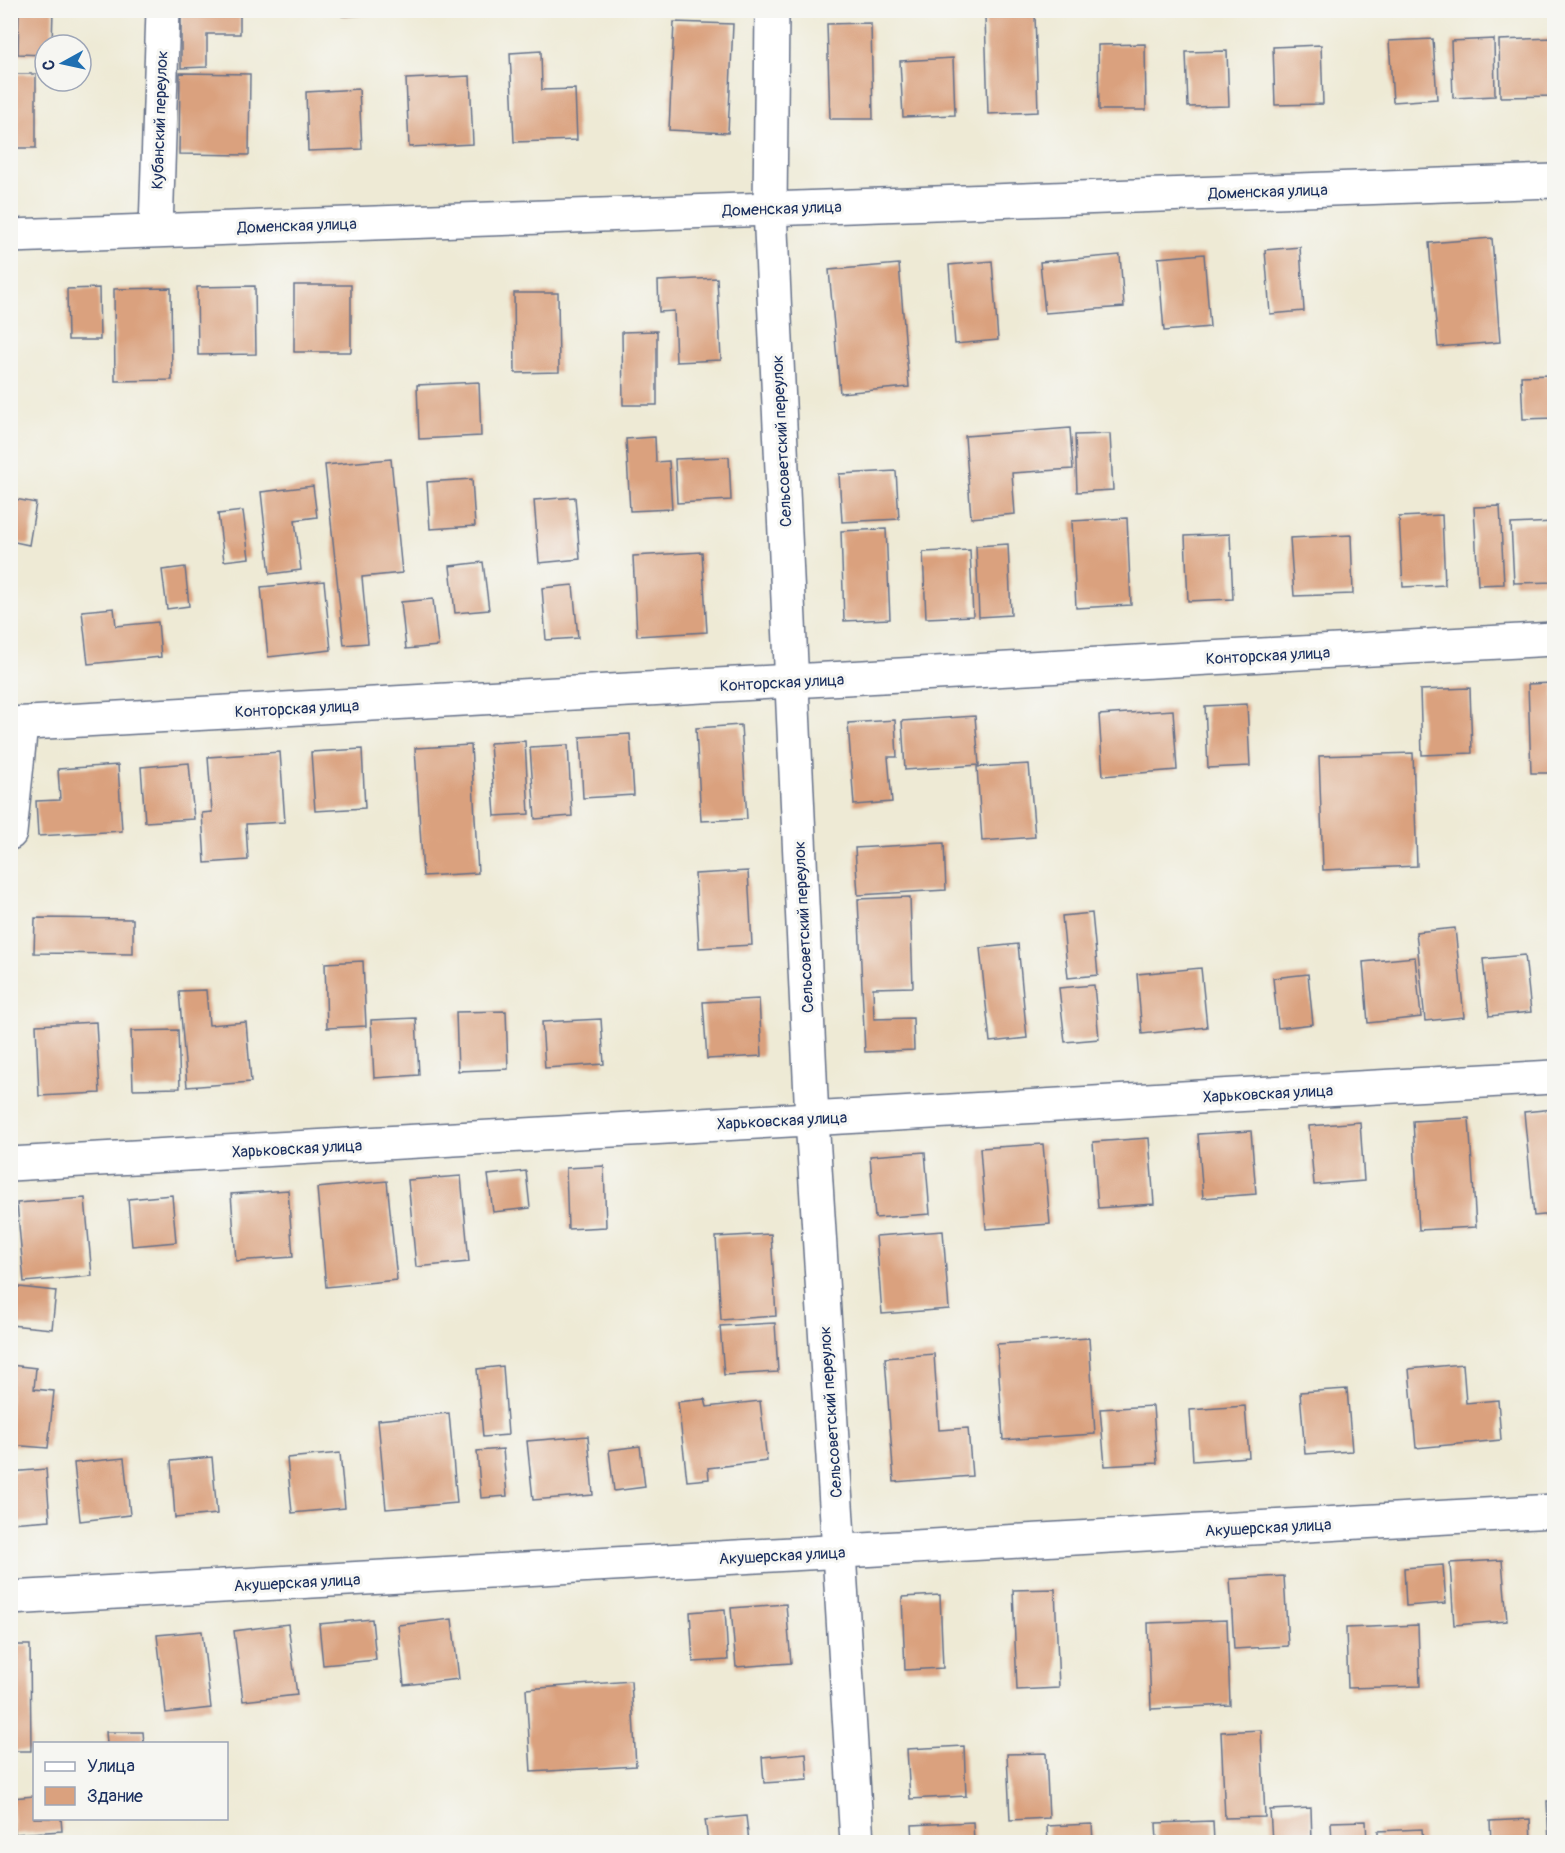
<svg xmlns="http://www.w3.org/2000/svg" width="1565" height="1853" font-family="Pangolin,sans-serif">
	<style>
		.building { fill: #daa17e }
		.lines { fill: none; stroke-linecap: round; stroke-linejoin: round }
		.minor-casing { stroke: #657088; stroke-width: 36 }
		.minor { stroke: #fff; stroke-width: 33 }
		.labels { text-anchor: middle; stroke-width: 6; stroke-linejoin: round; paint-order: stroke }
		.street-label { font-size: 16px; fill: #1b2f5e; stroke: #f6f6f2 }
	</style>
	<rect width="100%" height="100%" fill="#f6f6f2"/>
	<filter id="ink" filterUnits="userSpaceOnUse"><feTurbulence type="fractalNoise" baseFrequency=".0167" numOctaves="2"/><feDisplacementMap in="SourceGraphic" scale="12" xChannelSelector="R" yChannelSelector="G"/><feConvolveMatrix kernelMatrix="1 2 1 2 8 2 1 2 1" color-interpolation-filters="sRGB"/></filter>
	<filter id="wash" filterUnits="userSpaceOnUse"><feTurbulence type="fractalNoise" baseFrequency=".008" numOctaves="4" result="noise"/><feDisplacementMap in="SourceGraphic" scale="24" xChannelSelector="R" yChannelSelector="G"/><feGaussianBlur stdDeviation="1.35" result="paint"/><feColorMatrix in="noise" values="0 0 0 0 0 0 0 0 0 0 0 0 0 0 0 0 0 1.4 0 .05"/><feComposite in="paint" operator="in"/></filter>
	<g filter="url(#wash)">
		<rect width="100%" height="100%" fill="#eeead5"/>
		<g id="blocks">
			<!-- building -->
			<g class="building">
				<path d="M19,10h34l-1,35h-7v10l-27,-1z"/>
				<path d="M181,10h59v24h-33v33l-26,1z"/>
				<path d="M342,10h51v4l-51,2z"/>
				<path d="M1035,15l3,97 -50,2 -3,-98z"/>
				<path d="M674,22l59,2 -5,109 -59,-3z"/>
				<path d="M871,23l2,96h-43l-3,-95z"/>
				<path d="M1554,38v58l-54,1 -1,-57z"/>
				<path d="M1433,39l4,60 -44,3 -4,-61z"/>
				<path d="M1494,39l1,57 -42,2 -2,-57z"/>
				<path d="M1145,44l1,66h-47l-1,-65z"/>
				<path d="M1321,45l2,59 -48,1 -2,-58z"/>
				<path d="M541,51l1,39 33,-1 2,51 -63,2 -4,-89z"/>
				<path d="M1227,51l2,55 -41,1 -2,-55z"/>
				<path d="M953,58l2,57 -52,2 -3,-56z"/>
				<path d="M180,73l70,1 -1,81 -70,-1z"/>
				<rect x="10" y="74" width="26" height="74"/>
				<path d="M470,76l3,68 -64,3 -3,-68z"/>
				<path d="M359,89l3,60 -54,2 -2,-59z"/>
				<path d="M1492,238l8,104 -62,5 -9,-104z"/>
				<path d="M1300,247l4,64 -34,3 -5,-64z"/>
				<path d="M1204,254l6,73 -46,4 -6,-73z"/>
				<path d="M1120,255l4,52 -79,6 -5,-51z"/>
				<path d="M992,261l6,79 -43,4 -6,-79z"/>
				<path d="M899,264l10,123 -69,6 -11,-123z"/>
				<path d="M717,278l4,82 -45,2 -2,-51 -15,1 -1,-31z"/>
				<rect x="294" y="285" width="57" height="67"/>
				<path d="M255,286l1,68 -58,1 -1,-68z"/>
				<path d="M99,288l1,52h-32l-1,-51z"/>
				<path d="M171,288l1,92 -57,1 -1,-92z"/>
				<rect x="10" y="291" width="3" height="69"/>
				<path d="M514,293h44l1,79 -44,1z"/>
				<path d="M657,331v74h-34l-1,-73z"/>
				<path d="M1551,360h3v58l-31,1 -2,-43 31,-1z"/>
				<path d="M479,382l2,54 -62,3 -2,-54z"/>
				<path d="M1070,428l3,41 -61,4 3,41 -44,4 -6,-82z"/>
				<path d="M1110,434l3,56 -36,2 -2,-57z"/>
				<path d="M655,437l1,25 13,-1 3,48 -42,2 -4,-72z"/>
				<path d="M729,457l2,43 -54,3 -2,-44z"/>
				<path d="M391,459l11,114 -40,4 6,66 -24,2 -19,-180z"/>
				<path d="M896,471l3,48 -57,3 -3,-48z"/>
				<path d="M472,479l3,47 -45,3 -3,-47z"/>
				<path d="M313,486l4,31 -22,3 6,50 -31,4 -9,-82z"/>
				<path d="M575,497l5,62 -41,4 -5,-63z"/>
				<path d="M10,498l26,5 -7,42 -19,-4z"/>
				<path d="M1500,506l4,78 -26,1 -4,-78z"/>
				<path d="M243,511l6,47 -25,3 -6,-47z"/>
				<path d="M1442,515l3,70 -42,2 -4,-70z"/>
				<path d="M1127,518l4,87 -55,3 -4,-87z"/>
				<path d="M1554,522v60l-40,1 -3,-59z"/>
				<path d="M886,529l4,90 -46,2 -3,-90z"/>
				<path d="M1230,534l3,65 -45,2 -3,-65z"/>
				<path d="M1351,535l2,59 -59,2 -4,-58z"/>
				<path d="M1008,544l3,71 -32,2 -3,-71z"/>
				<path d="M970,550l3,66 -47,2 -3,-66z"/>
				<path d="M702,552l5,80 -70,4 -4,-80z"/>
				<path d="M483,562l6,48 -34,3 -5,-47z"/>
				<path d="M185,567l4,39 -22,3 -5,-39z"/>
				<path d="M324,581l7,69 -63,7 -7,-70z"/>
				<path d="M573,585l5,53 -32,2 -4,-52z"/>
				<path d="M433,599l5,47 -32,3 -5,-47z"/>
				<path d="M114,608l2,18 42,-4 3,35 -73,7 -6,-53z"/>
				<path d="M1554,683v90h-23l-3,-89z"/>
				<path d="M1470,688l2,65 -50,2 -2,-65z"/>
				<path d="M1247,704l3,62 -42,2 -3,-62z"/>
				<path d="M1173,710l4,60 -74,6 -4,-61z"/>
				<path d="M975,716l4,49 -74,5 -3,-49z"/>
				<path d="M895,720l2,37h-9l4,45 -38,3 -6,-82z"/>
				<path d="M741,725l6,94 -46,2 -5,-93z"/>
				<path d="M630,734l4,61 -51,3 -3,-61z"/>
				<path d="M525,741l4,73 -34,2 -5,-73z"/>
				<path d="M471,745l7,128 -55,3 -8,-128z"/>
				<path d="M568,745l4,71 -37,3 -5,-72z"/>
				<path d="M362,749l3,59 -50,3 -4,-59z"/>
				<path d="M280,752l5,70 -39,2 2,36 -43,3 -3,-50 10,-1 -4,-55z"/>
				<path d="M1413,753l4,113 -94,4 -4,-114z"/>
				<path d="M189,763l5,56 -49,3 -4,-55z"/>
				<path d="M1029,764l6,73 -53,4 -5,-74z"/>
				<path d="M118,765l4,66 -84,5 -2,-35 24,-1 -2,-31z"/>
				<path d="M944,843l2,47 -88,5 -3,-47z"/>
				<path d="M748,871l4,74 -53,3 -4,-74z"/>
				<path d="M910,897l3,90 -40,1 1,31 39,-1 1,32 -49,2 -7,-153z"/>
				<path d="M1092,913l6,62 -30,3 -6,-62z"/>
				<path d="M35,918l98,1v35l-99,-1z"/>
				<path d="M1455,928l9,89 -39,4 -9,-89z"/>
				<path d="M1018,944l9,94 -37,4 -10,-94z"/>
				<path d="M1525,955l6,57 -42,4 -6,-57z"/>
				<path d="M1415,957l6,60 -53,6 -5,-61z"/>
				<path d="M363,961l3,65 -39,2 -2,-65z"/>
				<path d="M1201,968l6,59 -65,7 -5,-60z"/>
				<path d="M1308,974l5,50 -35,4 -5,-50z"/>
				<path d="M1094,985l5,54 -34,3 -6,-54z"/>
				<path d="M206,990l3,35 37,-3 5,60 -64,5 -8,-96z"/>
				<path d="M759,999l3,57 -55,3 -4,-57z"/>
				<path d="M506,1011l2,58 -50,2 -2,-59z"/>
				<path d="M416,1018l3,57 -45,3 -3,-58z"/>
				<path d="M601,1019l3,45 -59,4 -3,-46z"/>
				<path d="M96,1022l4,71 -61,3 -3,-71z"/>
				<path d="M178,1030l2,58 -47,1 -2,-58z"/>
				<path d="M1554,1109v105l-20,2 -10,-104z"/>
				<path d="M1469,1118l7,109 -57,3 -6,-109z"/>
				<path d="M1360,1122l4,59 -50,4 -5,-59z"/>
				<path d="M1251,1131l5,63 -53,4 -5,-64z"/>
				<path d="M1149,1138l5,66 -56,4 -5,-66z"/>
				<path d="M1043,1144l7,80 -64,5 -6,-81z"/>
				<path d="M925,1152l5,62 -55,4 -5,-62z"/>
				<path d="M604,1166l2,61 -38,2 -2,-61z"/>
				<path d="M526,1171l4,37 -37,4 -5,-37z"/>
				<path d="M461,1176l8,86 -53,5 -8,-87z"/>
				<path d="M387,1181l10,99 -71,7 -9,-99z"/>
				<path d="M288,1190l5,67 -57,4 -5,-67z"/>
				<path d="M172,1195l4,47 -44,4 -4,-47z"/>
				<path d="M85,1198l7,78 -68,6 -7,-79z"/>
				<path d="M943,1231l6,78 -67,5 -6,-78z"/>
				<path d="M771,1234l5,82 -55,4 -5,-83z"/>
				<path d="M10,1286l46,5 -4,38 -42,-4z"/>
				<path d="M775,1323l3,49 -54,3 -4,-49z"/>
				<path d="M1089,1338l6,96 -92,6 -6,-96z"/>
				<path d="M934,1354l5,76 29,-2 4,48 -78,6 -9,-124z"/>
				<path d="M1463,1364l3,39 32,-3 3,40 -85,8 -7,-79z"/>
				<path d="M10,1365l26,3 -2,21 20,2 -6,57 -38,-3z"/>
				<path d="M503,1366l5,69 -25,2 -6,-68z"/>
				<path d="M1347,1389l5,62 -47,3 -5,-62z"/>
				<path d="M705,1399l2,8 53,-6 7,60 -59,7 1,11 -22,2 -9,-79z"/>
				<path d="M1153,1406l4,57 -52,3 -5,-57z"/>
				<path d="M1245,1406l4,51 -56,4 -3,-51z"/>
				<path d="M449,1413l8,90 -71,6 -8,-89z"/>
				<path d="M588,1436l5,59 -60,5 -6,-59z"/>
				<path d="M640,1446l5,41 -31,4 -5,-41z"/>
				<path d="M503,1449l4,47 -26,2 -4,-47z"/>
				<path d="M340,1453l5,55 -53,5 -5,-55z"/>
				<path d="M212,1457l5,57 -42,4 -4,-57z"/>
				<path d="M124,1458l6,57 -50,6 -6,-58z"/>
				<path d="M46,1469l4,51 -40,3v-51z"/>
				<path d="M1502,1560l5,61 -53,4 -4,-62z"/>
				<path d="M1443,1565l3,38 -40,3 -2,-38z"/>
				<path d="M1284,1576l4,70 -54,3 -4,-70z"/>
				<path d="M1055,1589l4,99 -42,2 -4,-100z"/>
				<path d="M940,1595l3,73 -38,2 -3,-73z"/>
				<path d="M786,1604l5,59 -55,4 -5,-59z"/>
				<path d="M725,1609l3,51 -35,2 -3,-50z"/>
				<path d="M372,1619l4,41 -53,5 -4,-41z"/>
				<path d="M452,1619l7,60 -55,6 -6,-60z"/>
				<path d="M1227,1620l3,85 -79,4 -3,-86z"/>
				<path d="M288,1624l9,71 -54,6 -9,-70z"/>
				<path d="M1418,1625l2,61 -72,2 -2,-60z"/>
				<path d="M202,1631l9,77 -45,5 -9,-78z"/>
				<path d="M10,1645h20l1,106h-21z"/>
				<path d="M631,1681l5,85 -105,6 -5,-83z"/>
				<path d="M1261,1730l4,87 -40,1 -4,-86z"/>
				<path d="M106,1732h37l1,12h-37z"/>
				<path d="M964,1746l2,50 -56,3 -3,-50z"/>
				<path d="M806,1753l2,27 -44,3 -2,-26z"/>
				<path d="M1046,1753l3,65 -39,2 -3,-66z"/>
				<path d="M34,1796v22h27l1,13 -47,3 -3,-36z"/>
				<path d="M1547,1801h7v41h-5z"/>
				<path d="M1311,1808l1,34h-40l-2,-32z"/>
				<path d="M746,1816l3,26h-41l-3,-22z"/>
				<path d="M1530,1819l1,23h-40l-1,-21z"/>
				<path d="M1213,1821l1,21h-57l-1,-19z"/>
				<path d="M1366,1821l1,21h-35l-1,-20z"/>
				<path d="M973,1822l1,20h-61l-1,-17z"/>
				<path d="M1092,1824l1,18h-45l-1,-16z"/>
				<path d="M1422,1829l1,13h-45v-11z"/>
			</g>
		</g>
	</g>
	<g filter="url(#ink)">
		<use href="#blocks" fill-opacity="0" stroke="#657088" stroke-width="1.5"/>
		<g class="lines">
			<defs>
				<g id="minor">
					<path d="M772,10l-2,199 42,910 45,723"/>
					<path d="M156,230l7,-220"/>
					<path d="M10,236l1544,-55"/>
					<path d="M10,724l1544,-85"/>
					<path d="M10,833l11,-109"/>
					<path d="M10,1164l1544,-87"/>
					<path d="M10,1598l1544,-87"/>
				</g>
			</defs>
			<!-- minor casing -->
			<use href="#minor" class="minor-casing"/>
			<!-- minor -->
			<use href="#minor" class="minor"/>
		</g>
	</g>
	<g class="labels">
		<!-- street labels -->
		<g class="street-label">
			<text transform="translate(159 120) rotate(-88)" y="6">Кубанский переулок</text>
			<text transform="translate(1268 191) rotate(-2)" y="6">Доменская улица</text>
			<text transform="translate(782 208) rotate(-2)" y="6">Доменская улица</text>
			<text transform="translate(297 225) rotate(-2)" y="6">Доменская улица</text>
			<text transform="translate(781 441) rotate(-93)" y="6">Сельсоветский переулок</text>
			<text transform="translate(1268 655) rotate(-3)" y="6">Конторская улица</text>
			<text transform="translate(782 682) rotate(-3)" y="6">Конторская улица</text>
			<text transform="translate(297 708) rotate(-3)" y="6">Конторская улица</text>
			<text transform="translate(803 927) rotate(-93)" y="6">Сельсоветский переулок</text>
			<text transform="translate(1268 1093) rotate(-3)" y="6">Харьковская улица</text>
			<text transform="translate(782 1120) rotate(-3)" y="6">Харьковская улица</text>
			<text transform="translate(297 1148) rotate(-3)" y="6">Харьковская улица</text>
			<text transform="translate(830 1412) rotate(-94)" y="6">Сельсоветский переулок</text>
			<text transform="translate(1268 1527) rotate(-3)" y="6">Акушерская улица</text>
			<text transform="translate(782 1555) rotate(-3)" y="6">Акушерская улица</text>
			<text transform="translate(297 1582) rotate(-3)" y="6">Акушерская улица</text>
		</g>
	</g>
	<!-- margin -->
	<rect width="1565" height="1853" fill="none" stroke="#f6f6f2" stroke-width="36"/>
	<!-- legend -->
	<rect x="33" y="1742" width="195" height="78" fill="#f6f6f2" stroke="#9ea6b7" stroke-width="1.5"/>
	<rect x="45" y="1762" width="30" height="9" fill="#ffffff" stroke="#9ea6b7" stroke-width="1.5"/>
	<text x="87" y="1772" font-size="18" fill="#1b2f5e">Улица</text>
	<rect x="45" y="1787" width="30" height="18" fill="#daa17e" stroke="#9ea6b7" stroke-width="1.5"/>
	<text x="87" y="1802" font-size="18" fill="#1b2f5e">Здание</text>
	<!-- north arrow -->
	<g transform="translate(63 63) rotate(262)"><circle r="28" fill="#f6f6f2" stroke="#9ea6b7" stroke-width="1.5"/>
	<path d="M0-4.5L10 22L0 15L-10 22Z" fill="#1f6fb2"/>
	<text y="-9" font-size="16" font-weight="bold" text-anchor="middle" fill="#1b2f5e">С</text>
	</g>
</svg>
